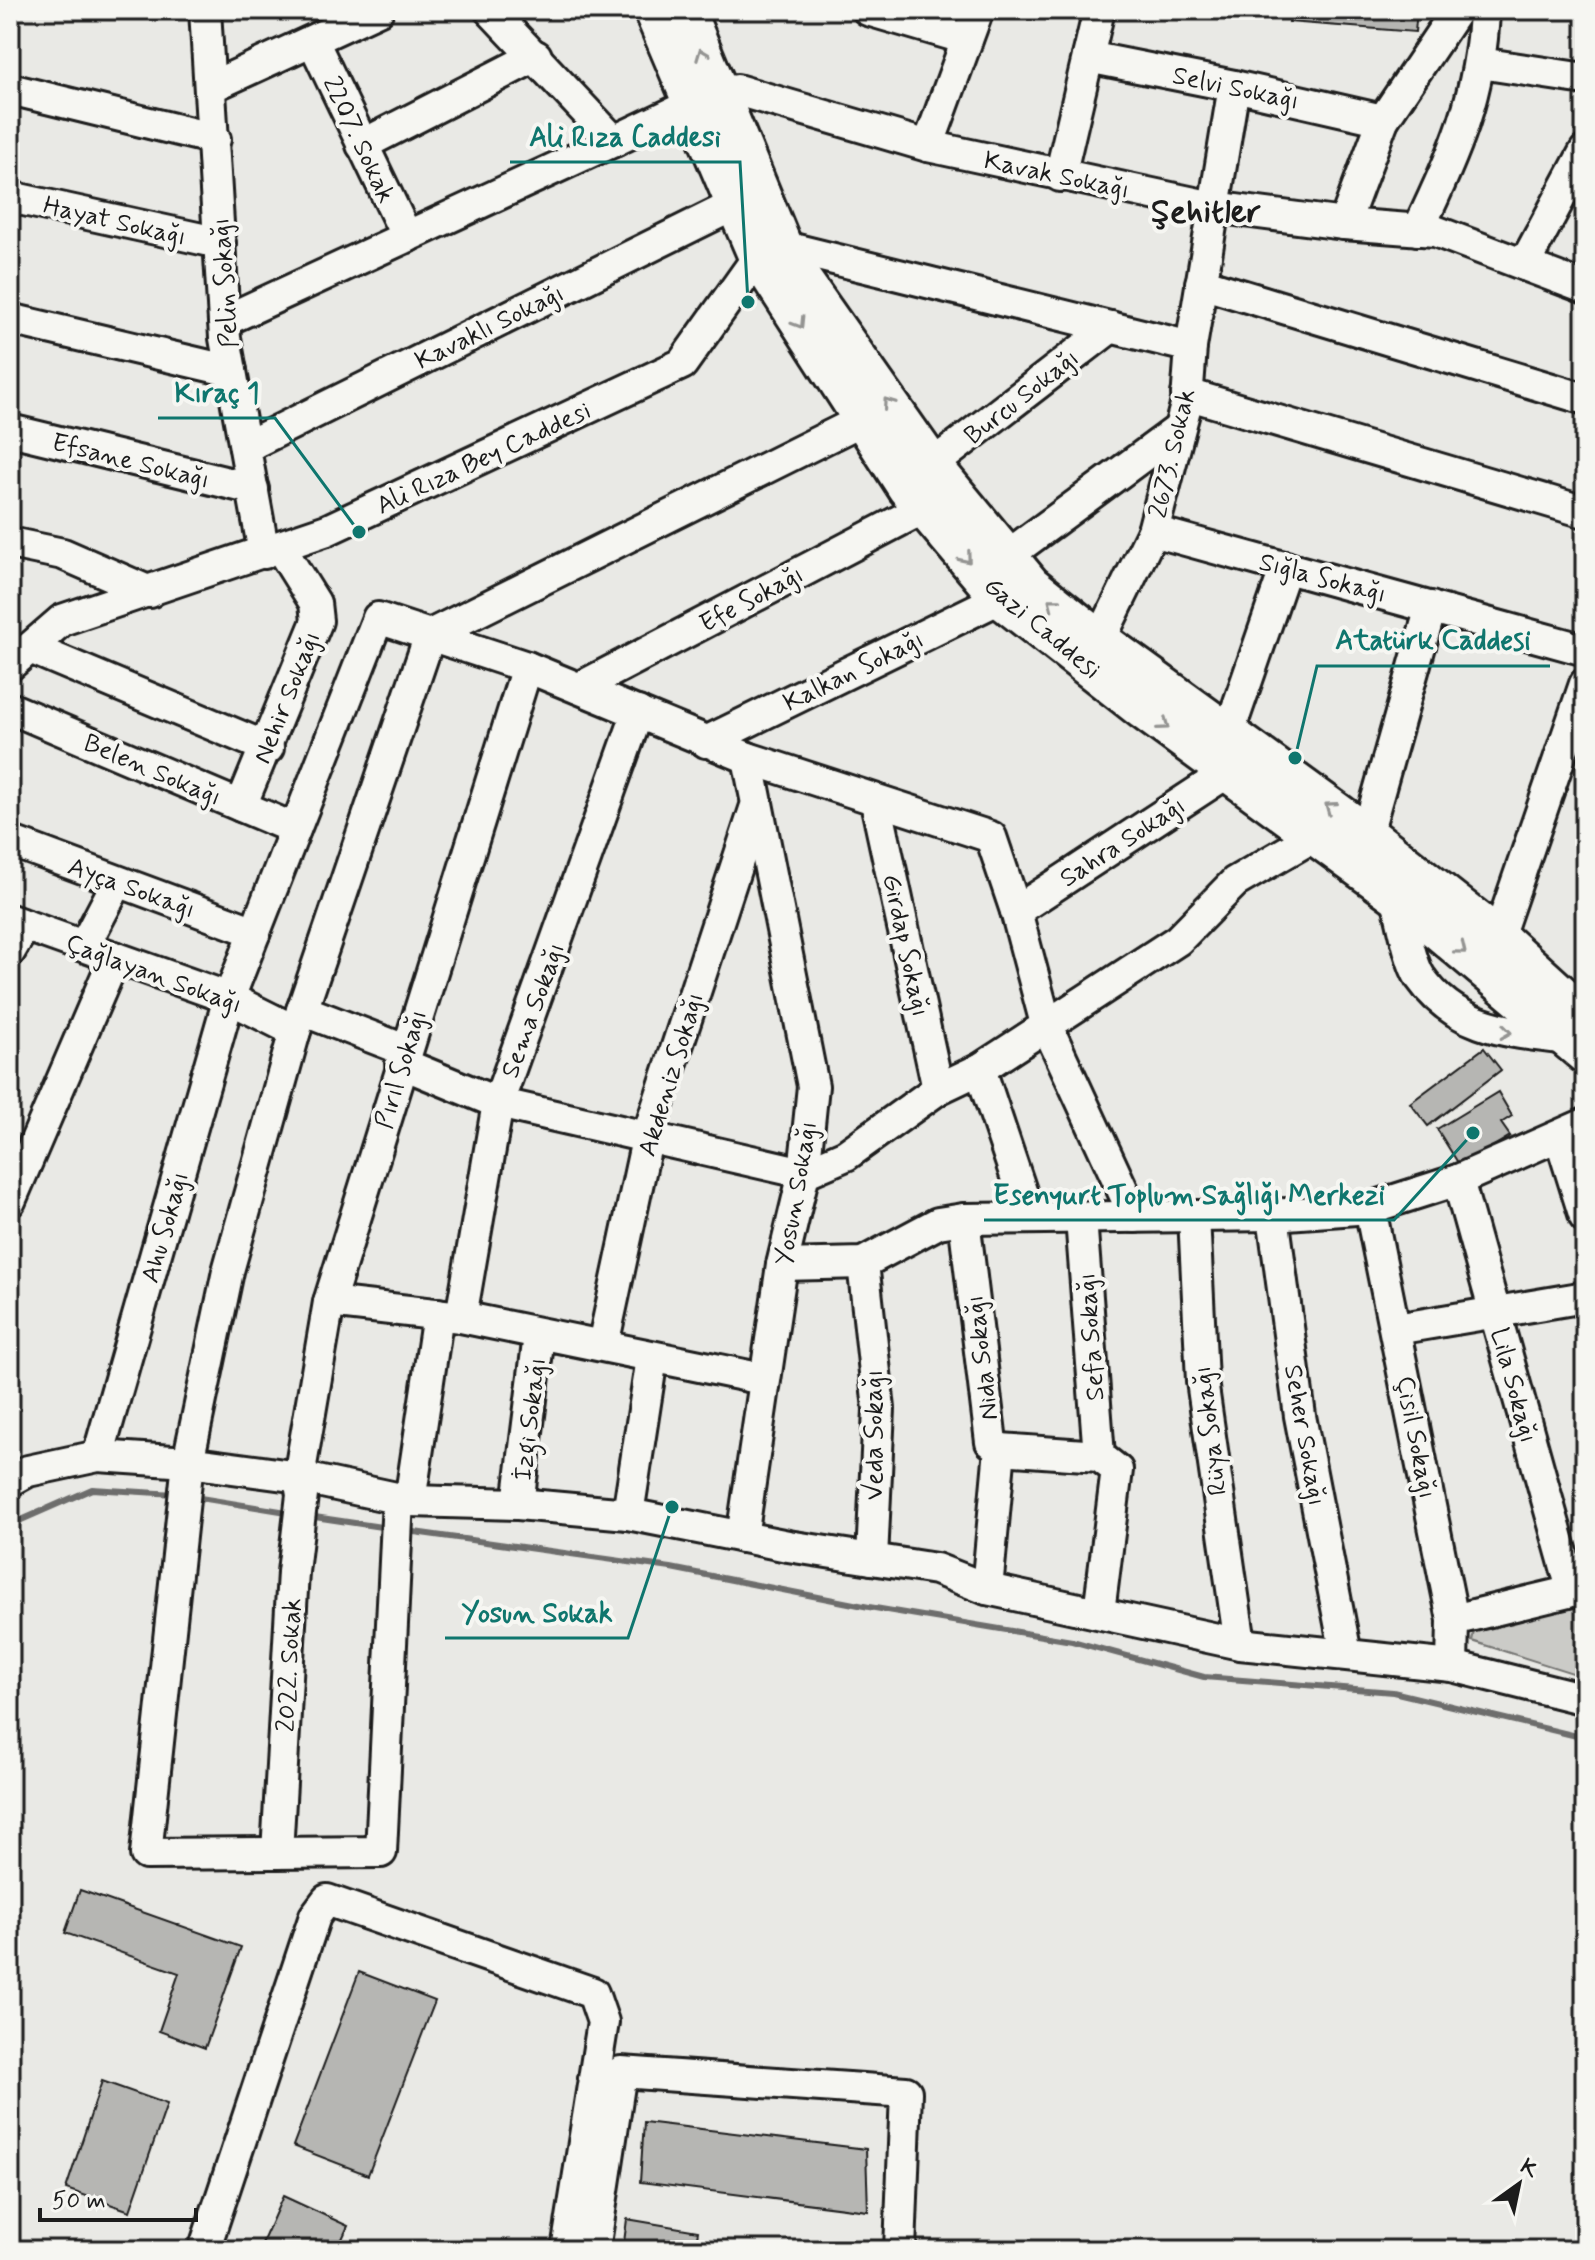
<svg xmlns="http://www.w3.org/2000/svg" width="1595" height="2260" font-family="Mynerve,sans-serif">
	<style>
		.park { fill: #cbcbc7; stroke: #747472; stroke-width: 2 }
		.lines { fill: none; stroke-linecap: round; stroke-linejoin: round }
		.stream { stroke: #6d6d6c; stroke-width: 6 }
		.building { fill: #b6b6b3; stroke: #1c1c1c; stroke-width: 2 }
		.minor-casing { stroke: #1c1c1c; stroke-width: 36 }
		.major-casing { stroke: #1c1c1c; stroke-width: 44 }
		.minor { stroke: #f6f6f2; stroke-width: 30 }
		.major { stroke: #f6f6f2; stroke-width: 38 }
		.oneway { stroke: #949492 }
		.labels { text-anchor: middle; stroke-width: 8; stroke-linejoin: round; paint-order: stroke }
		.street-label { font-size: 26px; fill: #1c1c1c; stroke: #f6f6f2 }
		.district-label { font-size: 34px; font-weight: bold; fill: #1c1c1c; stroke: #f6f6f2 }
		.leader { fill: none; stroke: #0f766e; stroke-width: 3 }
		.callout-dot { fill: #0f766e; stroke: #f6f6f2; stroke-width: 3 }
		.callout-label { font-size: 28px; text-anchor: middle; font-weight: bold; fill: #0f766e; stroke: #f6f6f2; stroke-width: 8; stroke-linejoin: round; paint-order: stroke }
	</style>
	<rect width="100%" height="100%" fill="#e9e9e5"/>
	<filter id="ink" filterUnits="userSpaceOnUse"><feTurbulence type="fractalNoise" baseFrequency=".0125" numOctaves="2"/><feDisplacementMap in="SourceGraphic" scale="16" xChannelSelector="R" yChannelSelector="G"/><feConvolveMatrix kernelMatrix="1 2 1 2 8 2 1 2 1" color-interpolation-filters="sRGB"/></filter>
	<g filter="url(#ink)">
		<!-- park -->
		<path class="park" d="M1585,1600v77l-113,-36 5,-25z"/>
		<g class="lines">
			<!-- stream -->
			<g class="stream">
				<path d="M194,1497l99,16"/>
				<path d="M308,1516l80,12"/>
				<path d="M10,1525l82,-36 83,5"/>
				<path d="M407,1531l264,37 198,39 203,34 132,36 189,15 192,46"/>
			</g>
		</g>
		<!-- building -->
		<g class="building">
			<path d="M1290,10h127l-2,22 -126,-10z"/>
			<path d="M1484,1048l17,22 -73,56 -18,-23z"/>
			<path d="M1498,1092l14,24 -11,7 9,13 -18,11 2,3 -34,16 -23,-37z"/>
			<path d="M80,1890l161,57 -36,101 -46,-17 20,-58 -114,-40z"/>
			<path d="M359,1972l76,29 -67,174 -75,-29z"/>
			<path d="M102,2081l65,23 -37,107 -64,-22z"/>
			<path d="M644,2122l222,27 2,62 -228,-29z"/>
			<path d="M283,2196l65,30 -11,24h-78z"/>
			<path d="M627,2219l71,12 -3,19h-72z"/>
			<path d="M825,2241h68v9h-69z"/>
		</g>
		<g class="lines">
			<defs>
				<g id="minor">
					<path d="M205,10l20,328 39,215"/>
					<path d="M490,10l124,131 78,-37"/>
					<path d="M868,10l99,29"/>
					<path d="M313,41l94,196"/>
					<path d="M1088,57l146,29 149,34"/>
					<path d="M1480,63l105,16"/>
					<path d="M211,87l167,-77"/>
					<path d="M10,89l205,50"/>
					<path d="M719,99l18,-9 191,56 285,61 131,17 91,7 150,57"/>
					<path d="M362,145l174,-89"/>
					<path d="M928,146l50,-136"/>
					<path d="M1060,176l39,-166"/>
					<path d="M10,197l210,46"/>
					<path d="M1344,224l39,-104 74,-110"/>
					<path d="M1418,230c36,-75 63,-135 66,-220"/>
					<path d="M1524,265l61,-114"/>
					<path d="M1201,283l384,116"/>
					<path d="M10,319l221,52"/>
					<path d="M224,321l390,-180"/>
					<path d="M1187,394l398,118"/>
					<path d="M10,430l243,59"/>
					<path d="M245,447l489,-242"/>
					<path d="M932,465l179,-138"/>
					<path d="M1153,531l432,119"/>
					<path d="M10,543l53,11 87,38"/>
					<path d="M1007,556l172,-127"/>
					<path d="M1100,640l53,-109 34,-130 4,-54 43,-261"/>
					<path d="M30,648l238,100"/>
					<path d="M10,665l52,-45 265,-90 355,-166 76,-107 23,-11 410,101"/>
					<path d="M579,688l345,-180"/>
					<path d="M10,708l285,121"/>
					<path d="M1229,732l57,-165"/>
					<path d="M706,742l294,-144"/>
					<path d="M876,802l62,287"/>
					<path d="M241,806l76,-185 -2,-18 -35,-56"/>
					<path d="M1367,834l64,-227"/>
					<path d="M10,841l245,91"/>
					<path d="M1396,895c6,21 13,65 24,82 37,53 91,55 148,62"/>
					<path d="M1016,911l212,-139"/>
					<path d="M10,920l219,78 66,33"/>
					<path d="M1498,937l87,-253"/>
					<path d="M84,946l33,-63"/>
					<path d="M10,951l15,-26"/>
					<path d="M302,1010l103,40"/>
					<path d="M401,1063l97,40 306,70 42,-18 92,-66 42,-20 198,-129 57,-58 79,-46"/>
					<path d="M980,1069l50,149"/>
					<path d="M1560,1137l25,80"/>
					<path d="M1458,1180l114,409"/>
					<path d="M10,1201l105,-244"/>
					<path d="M1370,1208l83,412 -1,46"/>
					<path d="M1273,1215l27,201 46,238"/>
					<path d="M1194,1216l8,165 38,263"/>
					<path d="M1081,1218l18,238"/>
					<path d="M964,1219l27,223 9,7 -13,140"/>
					<path d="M863,1263l16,146 -7,150"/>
					<path d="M782,1265l81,-2 75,-40 26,-4 309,-4 97,-7 88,-28 127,-56"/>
					<path d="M329,1302l132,15 302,62"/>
					<path d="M461,1317l37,-214 140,-391"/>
					<path d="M1396,1329l189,-32"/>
					<path d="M603,1345l45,-210 107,-326"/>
					<path d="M1000,1449l99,7 18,14 -18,142"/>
					<path d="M98,1456l131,-458 149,-380 149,49 221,91 243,79 25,74 30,113 89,193"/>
					<path d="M10,1481l18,-10 70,-15 90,6 111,15 111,24 108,3 110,10 160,32 148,23 51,20 253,55 212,22 133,33"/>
					<path d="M398,1499l-17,353 -235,2 42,-392 40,-191 67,-240 135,-396 432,-215"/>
					<path d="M410,1501l28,-187"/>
					<path d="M518,1504l21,-169"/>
					<path d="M628,1514l24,-156"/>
					<path d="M742,1537l40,-272 22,-92 9,-87 -65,-328"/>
					<path d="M1453,1620l132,-32"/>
					<path d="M277,1853l16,-281 9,-77 -3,-18 30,-175 198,-635"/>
					<path d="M204,2250l111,-334 12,-16 266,93 10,29 -36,228"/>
					<path d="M594,2250l27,-178 285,20 -6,158"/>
				</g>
				<g id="major">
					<path d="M653,10l105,247 149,231 93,110 143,112 253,185 189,159"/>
					<path d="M685,10l103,250 144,205 99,120 69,55 267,194 131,103 87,79"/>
				</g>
			</defs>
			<!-- minor casing -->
			<use href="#minor" class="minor-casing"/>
			<!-- major casing -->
			<use href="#major" class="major-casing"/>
			<!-- minor -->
			<use href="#minor" class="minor"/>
			<!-- major -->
			<use href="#major" class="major"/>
		</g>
		<!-- one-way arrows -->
		<defs><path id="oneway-chevron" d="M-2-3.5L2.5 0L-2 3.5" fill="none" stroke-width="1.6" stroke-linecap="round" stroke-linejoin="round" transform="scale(2)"/></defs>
		<g class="oneway">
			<use href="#oneway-chevron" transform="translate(702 54) rotate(-111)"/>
			<use href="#oneway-chevron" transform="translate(799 323) rotate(58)"/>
			<use href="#oneway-chevron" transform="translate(888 403) rotate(-125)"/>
			<use href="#oneway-chevron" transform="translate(966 558) rotate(50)"/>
			<use href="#oneway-chevron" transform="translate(1053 603) rotate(-142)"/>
			<use href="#oneway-chevron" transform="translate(1164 725) rotate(36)"/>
			<use href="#oneway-chevron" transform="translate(1330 807) rotate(-144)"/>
			<use href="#oneway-chevron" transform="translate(1461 949) rotate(39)"/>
			<use href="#oneway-chevron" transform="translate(1506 1032) rotate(7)"/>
		</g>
	</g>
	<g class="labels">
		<!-- street labels -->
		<g class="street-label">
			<text transform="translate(1236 87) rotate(12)" y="9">Selvi Sokağı</text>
			<text transform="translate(360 139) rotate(65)" y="9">2207. Sokak</text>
			<text transform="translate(1057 174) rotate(12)" y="9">Kavak Sokağı</text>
			<text transform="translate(115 220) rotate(13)" y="9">Hayat Sokağı</text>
			<text transform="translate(224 283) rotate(-94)" y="9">Pelin Sokağı</text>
			<text transform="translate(489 326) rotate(-26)" y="9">Kavaklı Sokağı</text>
			<text transform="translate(1021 396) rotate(-38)" y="9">Burcu Sokağı</text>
			<text transform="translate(1171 453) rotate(-77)" y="9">2673. Sokak</text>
			<text transform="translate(483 457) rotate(-25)" y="9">Ali Rıza Bey Caddesi</text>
			<text transform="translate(131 460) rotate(14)" y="9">Efsane Sokağı</text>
			<text transform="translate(1323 577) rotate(15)" y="9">Sığla Sokağı</text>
			<text transform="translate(751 598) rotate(-28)" y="9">Efe Sokağı</text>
			<text transform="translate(1043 627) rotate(40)" y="9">Gazi Caddesi</text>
			<text transform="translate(853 670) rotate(-26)" y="9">Kalkan Sokağı</text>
			<text transform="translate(286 697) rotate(-68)" y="9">Nehir Sokağı</text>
			<text transform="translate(153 769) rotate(23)" y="9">Belen Sokağı</text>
			<text transform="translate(1122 841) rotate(-33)" y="9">Sahra Sokağı</text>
			<text transform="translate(132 887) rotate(20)" y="9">Ayça Sokağı</text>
			<text transform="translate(907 945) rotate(78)" y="9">Girdap Sokağı</text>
			<text transform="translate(154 973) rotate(20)" y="9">Çağlayan Sokağı</text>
			<text transform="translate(532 1010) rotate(-70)" y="9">Sema Sokağı</text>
			<text transform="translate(400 1069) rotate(-73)" y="9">Pırıl Sokağı</text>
			<text transform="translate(670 1074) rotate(-73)" y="9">Akdeniz Sokağı</text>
			<text transform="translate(795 1193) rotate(-80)" y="9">Yosun Sokağı</text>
			<text transform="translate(164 1227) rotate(-74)" y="9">Ahu Sokağı</text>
			<text transform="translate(1090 1337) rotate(-94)" y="9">Sefa Sokağı</text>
			<text transform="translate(981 1358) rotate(-97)" y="9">Nida Sokağı</text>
			<text transform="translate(1515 1385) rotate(75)" y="9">Lila Sokağı</text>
			<text transform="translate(529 1419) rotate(-83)" y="9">İzgi Sokağı</text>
			<text transform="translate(1209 1431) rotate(-97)" y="9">Rüya Sokağı</text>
			<text transform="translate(873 1435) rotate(-90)" y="9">Veda Sokağı</text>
			<text transform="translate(1306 1435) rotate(80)" y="9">Seher Sokağı</text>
			<text transform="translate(1417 1437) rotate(79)" y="9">Çisil Sokağı</text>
			<text transform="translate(288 1665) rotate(-87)" y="9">2022. Sokak</text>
		</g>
		<!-- district labels -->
		<g class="district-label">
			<text x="1206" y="222">Şehitler</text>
		</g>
	</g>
	<!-- callouts -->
	<path class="leader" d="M748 302L740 162H510M359 532L275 418H158M1295 758L1317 666H1550M1473 1133L1394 1220H984M672 1507L628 1638H445"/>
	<g class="callout-dot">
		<circle cx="748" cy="302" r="8"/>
		<circle cx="359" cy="532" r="8"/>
		<circle cx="1295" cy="758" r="8"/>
		<circle cx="1473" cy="1133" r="8"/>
		<circle cx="672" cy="1507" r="8"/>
	</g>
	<g class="callout-label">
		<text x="625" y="146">Ali Rıza Caddesi</text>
		<text x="217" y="402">Kıraç 1</text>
		<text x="1433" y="649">Atatürk Caddesi</text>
		<text x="1189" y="1204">Esenyurt Toplum Sağlığı Merkezi</text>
		<text x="537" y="1622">Yosun Sokak</text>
	</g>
	<!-- margin -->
	<rect width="1595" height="2260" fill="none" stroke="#f6f6f2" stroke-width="40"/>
	<rect x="20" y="20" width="1555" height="2220" fill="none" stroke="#1c1c1c" stroke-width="3" filter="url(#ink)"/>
	<!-- north arrow -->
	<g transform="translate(1519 2184) rotate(33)" stroke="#f6f6f2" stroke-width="6" paint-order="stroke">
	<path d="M0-6L14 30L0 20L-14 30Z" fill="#1c1c1c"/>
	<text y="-12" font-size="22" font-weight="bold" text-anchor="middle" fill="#1c1c1c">K</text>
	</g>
	<!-- scale -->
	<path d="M40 2208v12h156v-12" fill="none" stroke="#1c1c1c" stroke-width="4"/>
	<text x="52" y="2208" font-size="24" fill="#1c1c1c" stroke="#f6f6f2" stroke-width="6" paint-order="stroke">50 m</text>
</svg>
